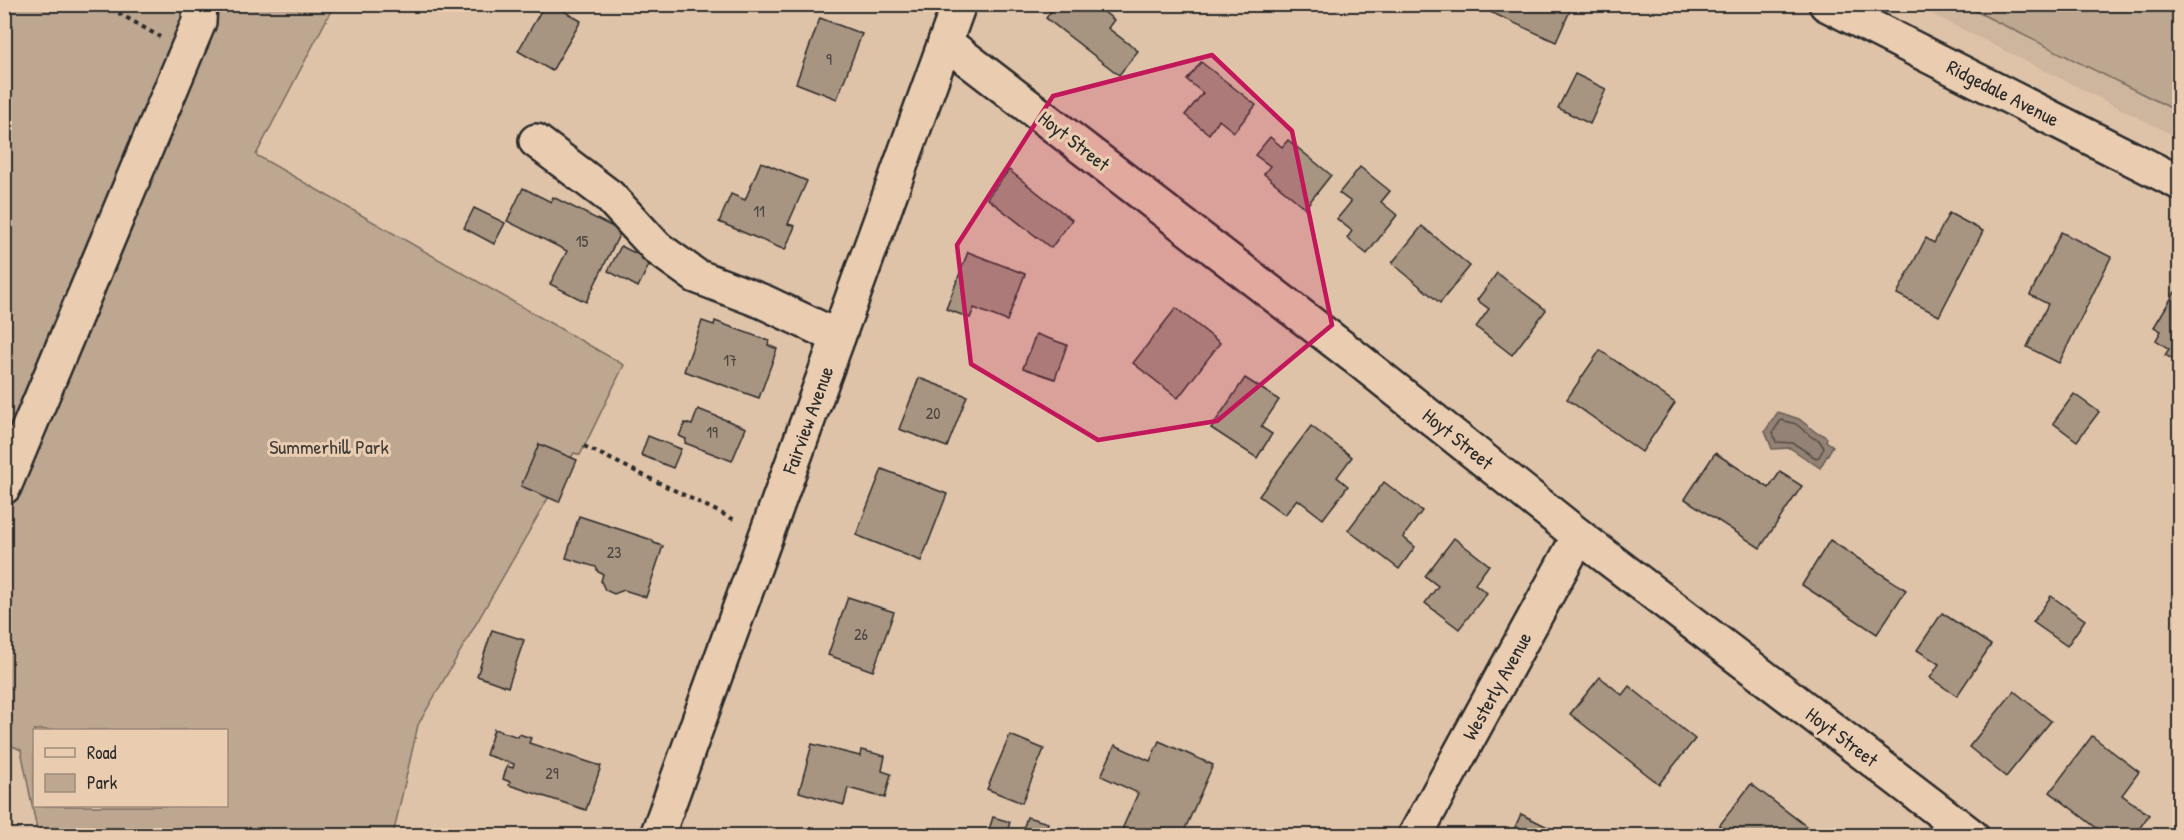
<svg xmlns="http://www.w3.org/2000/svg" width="2184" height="840" font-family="'Patrick Hand',sans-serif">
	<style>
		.built { fill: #ceb59d }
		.green { fill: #bda791; stroke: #74695e; stroke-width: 1.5; fill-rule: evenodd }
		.water { fill: #938274; stroke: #695f57; stroke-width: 1.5 }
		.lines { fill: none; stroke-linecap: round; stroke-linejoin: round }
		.shore { stroke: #554e48; stroke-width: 1.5 }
		.building { fill: #a79481; stroke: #2b2b2b; stroke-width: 1.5 }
		.minor-casing { stroke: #2b2b2b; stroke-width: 38 }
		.path { stroke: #2b2b2b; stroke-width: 4; stroke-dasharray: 4.5 4.5; stroke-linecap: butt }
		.minor { stroke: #eacdb1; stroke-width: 33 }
		.marked { fill: #c2185b; fill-opacity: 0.2; stroke: #c2185b; stroke-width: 4.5; stroke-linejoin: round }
		.labels { text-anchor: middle; stroke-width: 6; stroke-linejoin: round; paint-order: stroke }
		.number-label { font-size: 16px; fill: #4a4540 }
		.street-label { font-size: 20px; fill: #2b2b2b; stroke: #eacdb1 }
		.park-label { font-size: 20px; fill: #413e3a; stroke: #eacdb1 }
	</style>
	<rect width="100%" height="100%" fill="#dfc3a9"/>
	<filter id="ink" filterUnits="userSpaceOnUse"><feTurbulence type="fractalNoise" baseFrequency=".0167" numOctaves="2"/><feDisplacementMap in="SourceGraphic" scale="12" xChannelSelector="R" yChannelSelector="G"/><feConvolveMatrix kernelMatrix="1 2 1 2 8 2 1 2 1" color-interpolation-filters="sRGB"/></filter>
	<g filter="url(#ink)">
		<!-- built -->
		<path class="built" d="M1914,5h265v133z"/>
		<!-- green -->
		<g class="green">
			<path d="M4,5h330l-78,150 368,210 -44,90 -6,-2 -156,272 -25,110h-355l-17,-85 -17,-8zM34,730h192v76h-192z"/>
			<path d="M1963,5h216v107z"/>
		</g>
		<!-- water -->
		<path class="water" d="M1778,412l21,7 18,14h3l7,5 -1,3 7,5 -13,22 -30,-20 -18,1 -7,-18z"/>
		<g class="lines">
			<!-- shore -->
			<path class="shore" d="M1781,420l15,4 17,14 6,2 5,8 -5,9 -3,1 -23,-15 -17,-1 -3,-10z"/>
		</g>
		<!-- building -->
		<g class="building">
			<path d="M545,4h7l29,17 -29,50 -34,-20z"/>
			<path d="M1056,4h38l20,16 -6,8 30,23 -19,24 -73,-57z"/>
			<path d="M1494,4h79l-17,38 -66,-30z"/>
			<path d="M820,18l42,16 -25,65 -41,-16z"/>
			<path d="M1201,62l55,43 -22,27 -15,-12 -10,14 -24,-19 18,-22 -16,-13z"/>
			<path d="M1575,74l31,15 -16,35 -32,-16z"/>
			<path d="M1270,137l12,10 6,-7 43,35 -26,33 -41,-34 6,-8 -15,-11z"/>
			<path d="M761,162l46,19 -19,43 7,2 -10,24 -66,-28 12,-28 14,6z"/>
			<path d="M1360,167l30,24 -9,11 16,13 -30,39 -20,-16 5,-7 -15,-12 14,-17 -12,-9z"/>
			<path d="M1009,170l63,50 -21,28 -64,-50z"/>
			<path d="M523,188l28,14 2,-5 68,34 -35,71 -36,-18 17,-33 -60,-30z"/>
			<path d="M474,208l31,15 -11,21 -30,-16z"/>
			<path d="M1949,213l34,18 -44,85 -42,-22 29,-56 8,5z"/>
			<path d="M1422,226l48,40 -30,37 -48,-40z"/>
			<path d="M2061,232l50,25 -52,106 -32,-16 21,-43 -18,-9z"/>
			<path d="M621,246l30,15 -13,26 -30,-16z"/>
			<path d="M968,252l57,22 -18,47 -33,-13 -4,10 -24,-9z"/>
			<path d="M1497,273l49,37 -34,45 -36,-28 13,-18 -12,-9z"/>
			<path d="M2175,292l5,3v68l-15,-8 4,-6 -13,-9 5,-9 -7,-4z"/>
			<path d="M1176,308l44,35 -42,55 -45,-35z"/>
			<path d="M702,321l12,4 1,-4 54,20 -1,4 9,4 -18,49 -75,-27z"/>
			<path d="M1036,334l31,11 -12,34 -32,-11z"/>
			<path d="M1600,350l75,53 -33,49 -75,-53z"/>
			<path d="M919,378l48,18 -20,51 -48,-18z"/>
			<path d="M1245,378l34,22 -18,27 11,7 -15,24 -46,-30z"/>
			<path d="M2074,394l25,18 -22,29 -24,-18z"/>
			<path d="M698,409l48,19 -14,33 -47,-18 1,-4 -7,-3 6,-13 7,2z"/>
			<path d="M1311,426l41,31 -15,20 11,9 -25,33 -26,-20 -12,16 -26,-19z"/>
			<path d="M648,436l33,13 -8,19 -32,-13z"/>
			<path d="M539,444l38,16 -18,42 -38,-16z"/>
			<path d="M1715,453l54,35 11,-16 22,14 -42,62 -75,-49z"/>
			<path d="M882,469l65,25 -26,67 -65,-26z"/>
			<path d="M1384,482l38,29 -19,26 12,10 -16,22 -51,-39z"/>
			<path d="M579,516l73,24 2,3 9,3 -17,51 -22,-7 -10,4 -9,-4 -4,-9 2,-7 -5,-2 -2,-5 -30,-9z"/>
			<path d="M1454,538l35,27 -14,19 12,9 -28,36 -34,-26 13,-17 -13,-10z"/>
			<path d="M1830,540l76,50 -29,44 -75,-49z"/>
			<path d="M2051,596l34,24 -18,26 -34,-24z"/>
			<path d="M848,597l46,15 -21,59 -45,-16z"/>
			<path d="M1942,613l49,32 -34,51 -27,-18 9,-14 -22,-14z"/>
			<path d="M492,630l32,10 -16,47 -31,-11z"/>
			<path d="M1600,677l22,18 7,-9 66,53 -36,45 -89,-70z"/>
			<path d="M2014,691l37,30 -45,56 -37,-30z"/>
			<path d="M494,729l24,8 1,-3 12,4 -2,5 72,23 -15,44 -77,-25 1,-3 -7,-3 4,-13 6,2 1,-4 -28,-9z"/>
			<path d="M1010,735l34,14 -22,54 -35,-14z"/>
			<path d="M2092,736l47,36 -17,23 27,20 -15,21h-27l-57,-44z"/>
			<path d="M1159,741l54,24 -31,71h-59l-3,-2 18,-41 -37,-17 14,-31 35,16z"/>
			<path d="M812,744l48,12 1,-6 24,6 -3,15 9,3 -6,24 -37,-10 -4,17 -45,-13z"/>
			<path d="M1751,784l68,52h-87l-13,-10z"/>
			<path d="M1521,814l45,22h-55z"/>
			<path d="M993,817l17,5 -4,14h-19z"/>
			<path d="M1027,817l21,6 -4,13h-23z"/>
		</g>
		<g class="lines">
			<defs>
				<g id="minor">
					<path d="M1826,4l354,179"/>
					<path d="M945,42l415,319 219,175 393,300"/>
					<path d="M536,141l73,55 48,52 39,28 68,26 74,35"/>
					<path d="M4,487l195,-465 1,-18"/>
					<path d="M657,836l302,-832"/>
					<path d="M1415,836l164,-300"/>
				</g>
			</defs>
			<!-- minor casing -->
			<use href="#minor" class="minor-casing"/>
			<!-- path -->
			<g class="path">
				<path d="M103,4l57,33"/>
				<path d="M584,446l153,75"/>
			</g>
			<!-- minor -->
			<use href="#minor" class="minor"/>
		</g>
	</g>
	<!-- marked area -->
	<path class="marked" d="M1212,55l80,76 40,194 -115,96 -119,19 -127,-76 -14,-119 96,-149z"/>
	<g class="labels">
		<!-- number labels -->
		<g class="number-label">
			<text x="829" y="65">9</text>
			<text x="759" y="217">11</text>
			<text x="582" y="247">15</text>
			<text x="730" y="366">17</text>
			<text x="933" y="419">20</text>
			<text x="712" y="438">19</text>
			<text x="614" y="558">23</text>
			<text x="861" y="640">26</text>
			<text x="552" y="779">29</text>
		</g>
		<!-- street labels -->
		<g class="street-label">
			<text transform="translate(2003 93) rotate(27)" y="7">Ridgedale Avenue</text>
			<text transform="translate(1074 141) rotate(38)" y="7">Hoyt Street</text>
			<text transform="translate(808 420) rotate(-70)" y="7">Fairview Avenue</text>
			<text transform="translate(1458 439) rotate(39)" y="7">Hoyt Street</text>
			<text transform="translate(1497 686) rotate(-61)" y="7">Westerly Avenue</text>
			<text transform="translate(1842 737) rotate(37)" y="7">Hoyt Street</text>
		</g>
		<!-- park labels -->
		<g class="park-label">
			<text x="329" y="454">Summerhill Park</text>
		</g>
	</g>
	<!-- margin -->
	<rect width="2184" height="840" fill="none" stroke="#eacdb1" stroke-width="24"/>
	<rect x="12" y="12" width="2160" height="816" fill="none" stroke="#2b2b2b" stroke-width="2" filter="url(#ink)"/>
	<!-- legend -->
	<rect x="33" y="729" width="195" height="78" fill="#eacdb1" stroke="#9e8c7b" stroke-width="1.5"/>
	<rect x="45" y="748" width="30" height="9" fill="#eacdb1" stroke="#9e8c7b" stroke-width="1.5"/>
	<text x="87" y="759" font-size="18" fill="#2b2b2b">Road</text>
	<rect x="45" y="774" width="30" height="18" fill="#bda791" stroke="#9e8c7b" stroke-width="1.5"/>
	<text x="87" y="789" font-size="18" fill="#2b2b2b">Park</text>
</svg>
